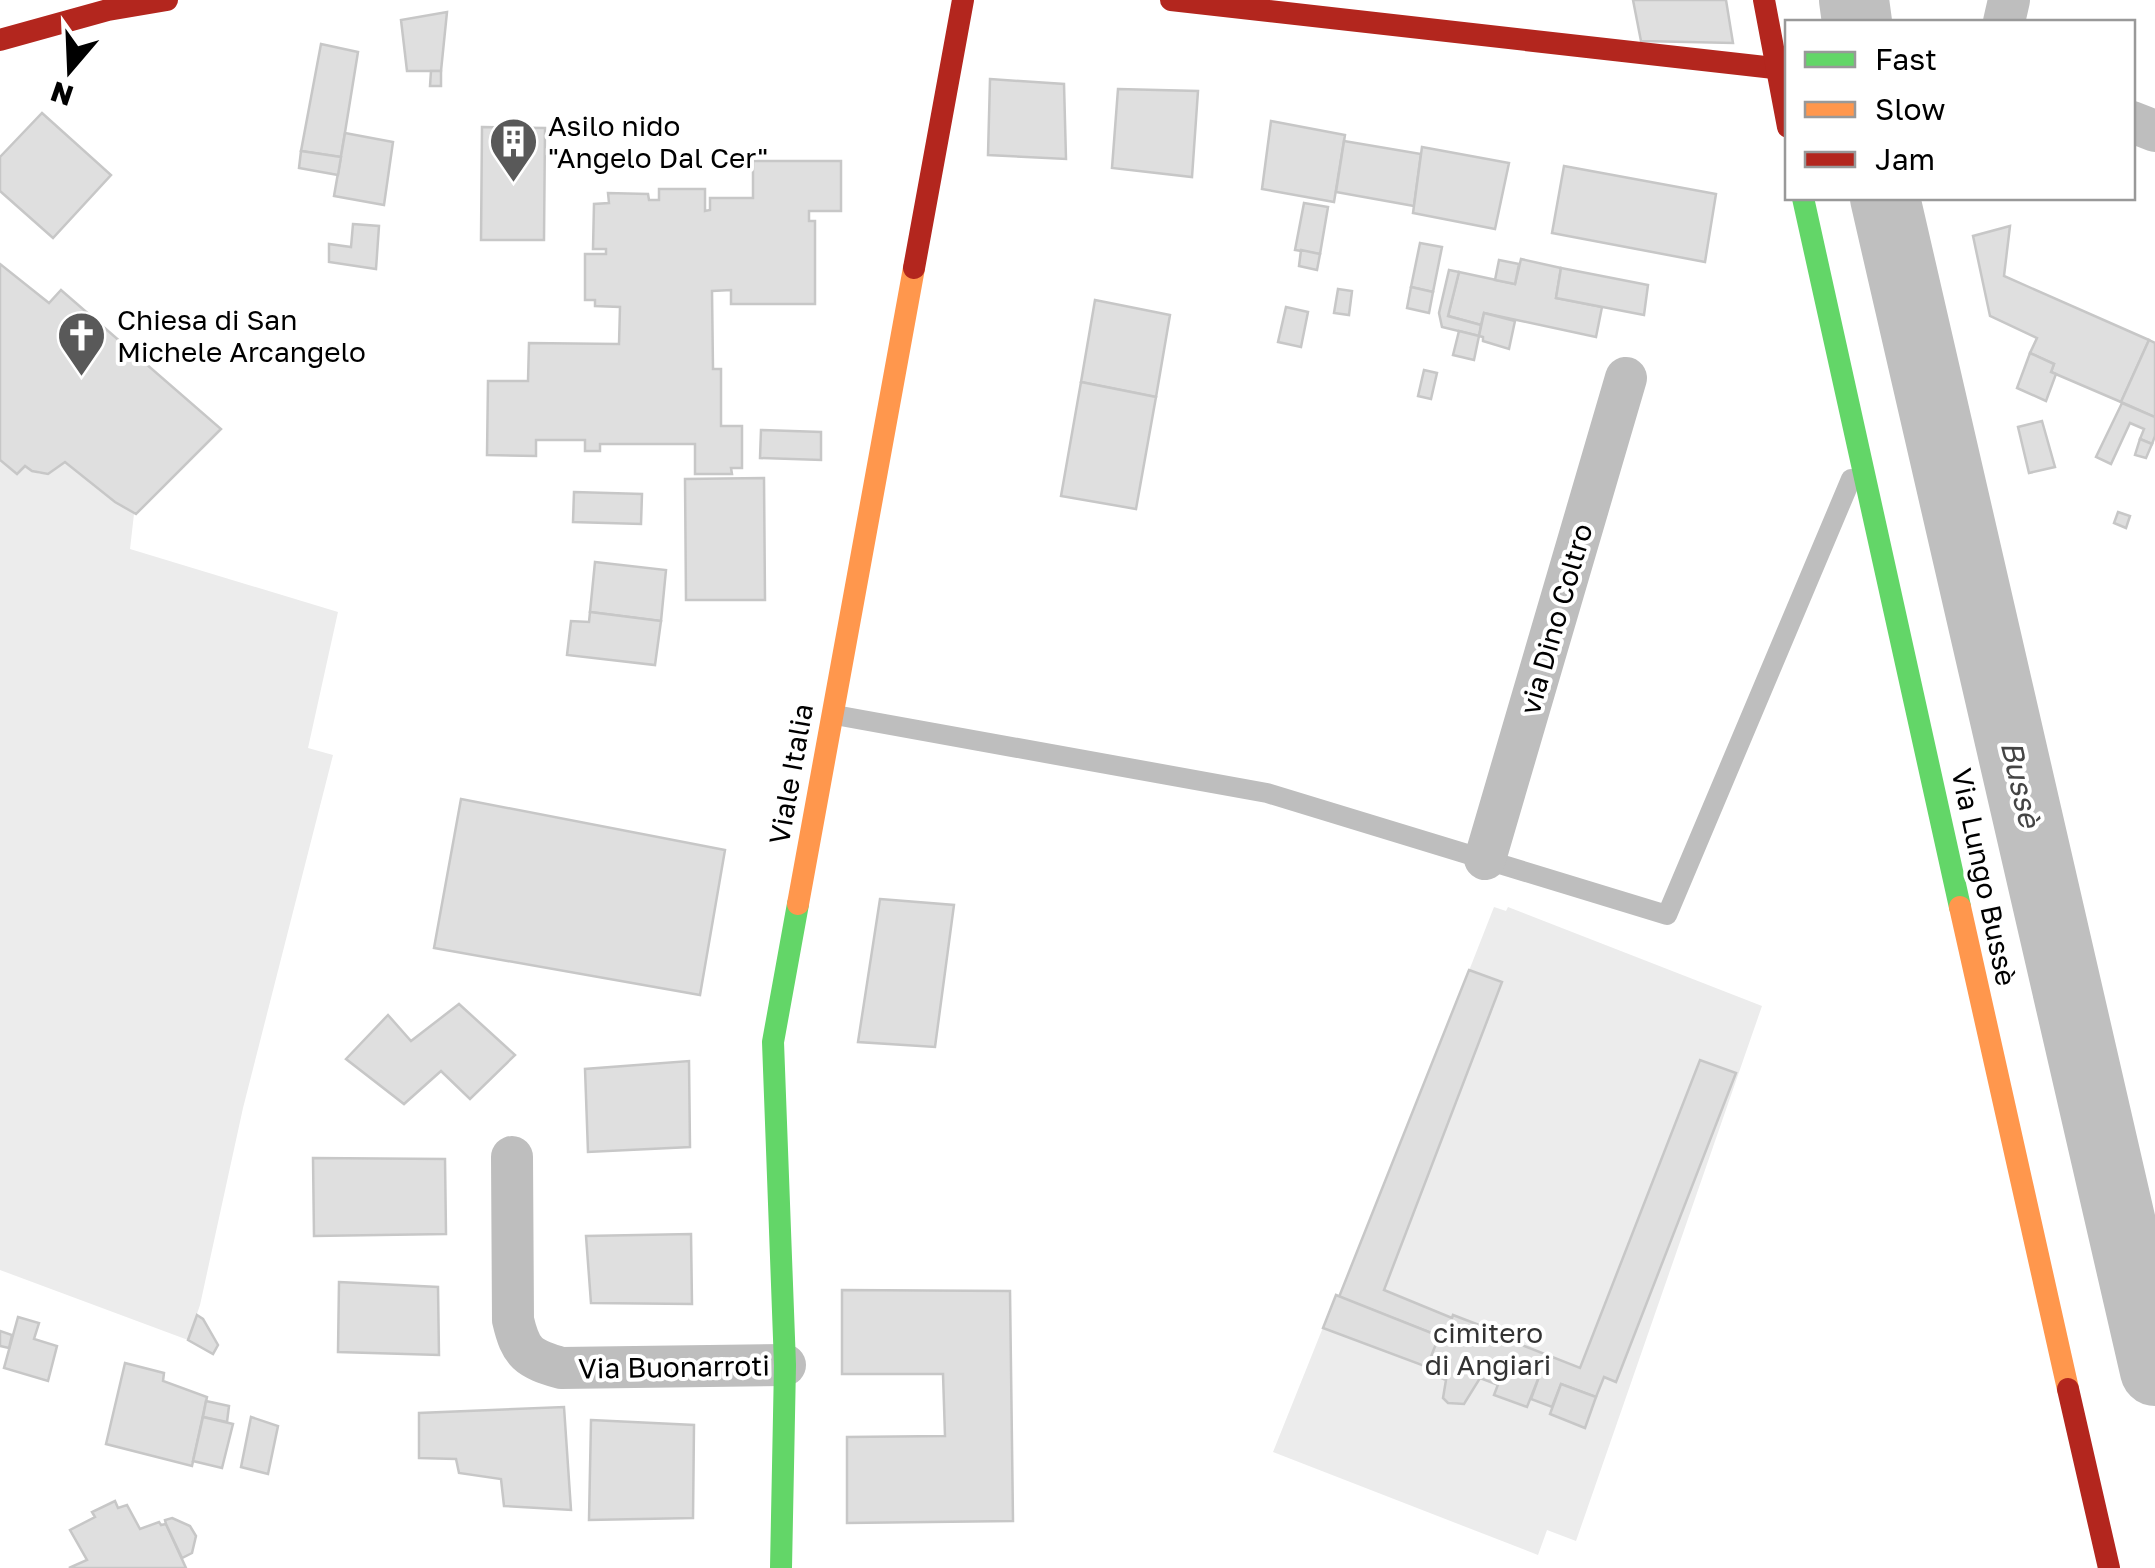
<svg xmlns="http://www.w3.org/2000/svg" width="2155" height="1568" font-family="'Golos Text',sans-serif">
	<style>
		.green { fill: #ececec }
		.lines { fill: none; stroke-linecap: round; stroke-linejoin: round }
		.river { stroke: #bfbfbf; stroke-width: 70 }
		.building { fill: #dfdfdf; stroke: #c7c7c7; stroke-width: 2.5 }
		.lane { stroke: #bebebe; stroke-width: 20 }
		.street { stroke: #bebebe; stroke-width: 42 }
		.fast { stroke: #63d668; stroke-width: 22 }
		.slow { stroke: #ff974d; stroke-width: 22 }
		.jam { stroke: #b3261e; stroke-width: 22 }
		.labels { text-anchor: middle; stroke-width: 8; stroke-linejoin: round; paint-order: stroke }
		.poi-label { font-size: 28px; fill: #000; stroke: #fff; text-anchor: start }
		.street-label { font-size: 28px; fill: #000; stroke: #fff }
		.park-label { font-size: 28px; fill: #333; stroke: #fff }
		.water-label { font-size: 30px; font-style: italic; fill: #444; stroke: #fff }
	</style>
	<rect width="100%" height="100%" fill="#fff"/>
	<!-- green -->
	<g class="green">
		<path d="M0,460l25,6 15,8 14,-3 11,-9 69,52 -4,35 208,63 -30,136 25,7 -90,353 -43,197 -12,35 -188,-70z"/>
		<path d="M1494,907l12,4 2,-4 254,99 -186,535 -29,-11 -9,25 -265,-103 63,-157 3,1 9,-17z"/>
	</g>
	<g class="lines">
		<!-- river -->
		<g class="river">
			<path d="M1854,0l3,22"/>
			<path d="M1885,198l270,1173"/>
		</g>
	</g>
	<!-- building -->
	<g class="building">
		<path d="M1633,0h93l7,43 -92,-2z"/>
		<path d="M447,12l-6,59h-34l-6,-51z"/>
		<path d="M321,44l37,8 -17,105 -40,-6z"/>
		<path d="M431,71h10v15h-11z"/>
		<path d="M990,79l74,5 2,75 -78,-4z"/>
		<path d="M1118,89l80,2 -6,86 -80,-9z"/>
		<path d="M42,113l69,62 -58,63 -53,-47v-34z"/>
		<path d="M1271,121l74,14 -11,67 -72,-13z"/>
		<path d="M482,127l63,1 -1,112h-63z"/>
		<path d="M345,133l48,9 -9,63 -50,-9z"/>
		<path d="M1344,141l77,13 -7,52 -78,-14z"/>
		<path d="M1422,147l87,16 -14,66 -82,-16z"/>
		<path d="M301,151l40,6 -3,18 -39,-7z"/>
		<path d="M753,161h88v50h-32v10h6v83h-84v-14l-19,1 1,78h8v57h21v42h-11l1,6h-37v-30h-95v7h-15v-11h-49v16l-49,-1 1,-74h40l1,-38 90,1 1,-37 -25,-1v-6h-10v-46h21v-5h-13l1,-45 15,-1 -1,-10 40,1 1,6h10v-11h46v22l5,-1v-12h43z"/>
		<path d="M1564,166l152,28 -11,68 -153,-29z"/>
		<path d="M1304,203l24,4 -8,47 -25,-4z"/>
		<path d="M353,224l26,2 -3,43 -47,-7v-18l22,3z"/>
		<path d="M2010,226l-6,50 145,64 -28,62 -70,-30 3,-8 -24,-11 7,-15 -47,-22 -17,-80z"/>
		<path d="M1420,243l22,4 -9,45 -22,-5z"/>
		<path d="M1301,250l19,4 -3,16 -18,-4z"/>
		<path d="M1521,259l40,9 -5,30 46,9 -6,30 -112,-24 -3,12 -33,-9 11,-44 56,12z"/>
		<path d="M1499,260l20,4 -4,20 -20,-4z"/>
		<path d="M0,264l49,39 12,-13 160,139 -85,85 -21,-12 -50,-40 -17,12 -16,-3 -7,-5 -8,8 -17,-14z"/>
		<path d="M1561,268l87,17 -4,30 -88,-17z"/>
		<path d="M1449,270l10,2 -11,44 33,9 -2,11 -37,-9 -3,-14z"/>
		<path d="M1411,287l22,5 -4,21 -22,-5z"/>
		<path d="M1338,289l14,2 -3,24 -15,-2z"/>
		<path d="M1095,300l75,15 -14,82 -75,-15z"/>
		<path d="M1286,307l22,5 -7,35 -23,-5z"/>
		<path d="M1484,313l31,8 -6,28 -26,-8v-4l-4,-1z"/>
		<path d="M1459,331l20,5 -5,24 -21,-5z"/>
		<path d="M2149,340l6,3v74l-34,-15z"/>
		<path d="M2030,353l24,11 -3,8 5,2 -10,27 -29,-13z"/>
		<path d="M1424,370l13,3 -6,26 -13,-3z"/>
		<path d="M1081,382l75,15 -20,112 -75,-13z"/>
		<path d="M2122,403l33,14v19l-3,8 -12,-5 4,-10 -14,-6 -19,41 -15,-7z"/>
		<path d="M2042,421l13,46 -26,6 -11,-46z"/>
		<path d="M761,430l60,2v28l-61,-2z"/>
		<path d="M2140,439l12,5 -6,14 -11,-3z"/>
		<path d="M764,478l1,122h-79l-1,-121z"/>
		<path d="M574,492l68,2 -1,30 -68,-2z"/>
		<path d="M2118,512l12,4 -4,12 -12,-5z"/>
		<path d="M595,562l71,8 -5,51 -71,-9z"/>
		<path d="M590,612l71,9 -6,44 -88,-10 4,-34 18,1z"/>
		<path d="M461,799l264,51 -25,145 -266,-47z"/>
		<path d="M880,899l74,6 -19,142 -77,-5z"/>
		<path d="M1469,970l33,12 -118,308 68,28 1,-3 63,24 -2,3 66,26 120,-308 36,13 -120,309 -12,-5 -8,20 -35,-13 -9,23 -21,-8 9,-25 -33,-13 -9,24 -18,-7 -16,26 -16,-1 -5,-5 3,-18 -7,-3 4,-12 -14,-5 10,-24 -100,-39z"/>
		<path d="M459,1004l56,51 -45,44 -29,-28 -37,33 -58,-45 42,-44 23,26z"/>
		<path d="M689,1061l1,86 -102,5 -3,-83z"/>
		<path d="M313,1158l132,1 1,75 -132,2z"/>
		<path d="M691,1234l1,70 -101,-1 -5,-67z"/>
		<path d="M339,1282l99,5 1,68 -101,-3z"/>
		<path d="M842,1290l168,1 3,230 -166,2v-86l98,-1 -2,-62h-101z"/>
		<path d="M1336,1295l103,41 -12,31 -104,-39z"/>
		<path d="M197,1315l6,4 15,26 -5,9 -25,-14z"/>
		<path d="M18,1317l21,6 -5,16 23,7 -9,35 -44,-13z"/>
		<path d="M0,1331l12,4 -3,13 -9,-2z"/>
		<path d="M1507,1361l33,13 -13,33 -33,-12z"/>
		<path d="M125,1363l39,10 -1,8 44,16 -15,69 -86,-22z"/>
		<path d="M1561,1384l35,13 -11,31 -35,-14z"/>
		<path d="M206,1401l23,5 -2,16 -24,-5z"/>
		<path d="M564,1407l7,103 -67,-4 -3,-27 -42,-6 -3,-14 -37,-1v-45z"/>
		<path d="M203,1417l30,7 -11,44 -29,-7z"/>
		<path d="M251,1417l27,9 -10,48 -27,-7z"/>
		<path d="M591,1420l103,5 -1,93 -104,2z"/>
		<path d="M115,1501l3,7 9,-3 13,24 19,-7 2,3 5,-1 20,44h-117l18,-8 -17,-30 25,-13 -3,-5z"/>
		<path d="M172,1518l18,8 6,10 -4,17 -10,5 -16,-34 -1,-4z"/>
	</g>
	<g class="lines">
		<!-- lane -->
		<path class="lane" d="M835,715l432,78 400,122 184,-436"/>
		<!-- street -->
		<g class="street">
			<path d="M2004,22l5,-22"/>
			<path d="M2132,122l23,9"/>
			<path d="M1485,859l141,-481"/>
			<path d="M512,1157l1,163c8,34 15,38 48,48l224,-3"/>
		</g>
		<!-- fast -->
		<g class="fast">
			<path d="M1803,198l157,709"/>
			<path d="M781,1568l4,-203 -12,-323 25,-138"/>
		</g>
		<!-- slow -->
		<g class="slow">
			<path d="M798,904l116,-636"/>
			<path d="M1960,907l108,482"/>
		</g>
		<!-- jam -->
		<g class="jam">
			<path d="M1171,0l603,68"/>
			<path d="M1764,0l24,127"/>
			<path d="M0,40l108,-30 59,-10"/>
			<path d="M914,268l49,-268"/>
			<path d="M2068,1389l41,179"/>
		</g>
	</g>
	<!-- icons -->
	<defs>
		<symbol id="building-pin" viewBox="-11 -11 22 30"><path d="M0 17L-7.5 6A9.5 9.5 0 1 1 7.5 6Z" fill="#595959" stroke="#fff"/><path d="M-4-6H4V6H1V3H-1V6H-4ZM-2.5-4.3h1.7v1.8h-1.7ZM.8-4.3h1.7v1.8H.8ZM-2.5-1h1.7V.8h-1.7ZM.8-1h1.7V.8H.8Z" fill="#fff"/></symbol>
		<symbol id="church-pin" viewBox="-11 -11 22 30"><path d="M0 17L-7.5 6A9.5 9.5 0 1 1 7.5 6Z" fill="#595959" stroke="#fff"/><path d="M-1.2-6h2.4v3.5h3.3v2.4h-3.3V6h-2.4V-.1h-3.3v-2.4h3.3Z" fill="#fff"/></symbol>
	</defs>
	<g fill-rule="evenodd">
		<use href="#building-pin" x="486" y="114" width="55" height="75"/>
		<use href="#church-pin" x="54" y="308" width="55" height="75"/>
	</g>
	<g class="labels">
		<!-- poi labels -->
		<g class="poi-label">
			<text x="548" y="136">Asilo nido<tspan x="548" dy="32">"Angelo Dal Cer"</tspan></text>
			<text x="117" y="330">Chiesa di San<tspan x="117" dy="32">Michele Arcangelo</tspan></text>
		</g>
		<!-- street labels -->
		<g class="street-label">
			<text transform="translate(1556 619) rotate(-74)" y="10">via Dino Coltro</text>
			<text transform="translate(791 774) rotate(-80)" y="10">Viale Italia</text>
			<text transform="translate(1984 877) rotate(78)" y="10">Via Lungo Bussè</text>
			<text transform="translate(674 1367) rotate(-1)" y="10">Via Buonarroti</text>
		</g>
		<!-- park labels -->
		<g class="park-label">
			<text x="1488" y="1343">cimitero<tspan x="1488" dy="32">di Angiari</tspan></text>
		</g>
		<!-- water labels -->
		<g class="water-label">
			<text transform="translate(2020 784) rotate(77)" y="10">Bussè</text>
		</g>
	</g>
	<!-- legend -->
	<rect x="1785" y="20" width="350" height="180" fill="#ffffff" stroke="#999999" stroke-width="2.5"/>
	<rect x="1805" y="52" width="50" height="15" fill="#63d668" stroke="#999999" stroke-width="2.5"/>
	<text x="1875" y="70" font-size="30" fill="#000000">Fast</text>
	<rect x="1805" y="102" width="50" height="15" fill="#ff974d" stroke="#999999" stroke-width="2.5"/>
	<text x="1875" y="120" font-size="30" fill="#000000">Slow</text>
	<rect x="1805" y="152" width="50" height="15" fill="#b3261e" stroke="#999999" stroke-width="2.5"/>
	<text x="1875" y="170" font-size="30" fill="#000000">Jam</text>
	<!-- north arrow -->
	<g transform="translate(70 70) rotate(199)" stroke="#ffffff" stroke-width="8" paint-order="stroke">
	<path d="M0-8L18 38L0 25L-18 38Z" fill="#000000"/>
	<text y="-15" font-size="28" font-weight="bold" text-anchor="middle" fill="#000000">N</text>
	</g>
</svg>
